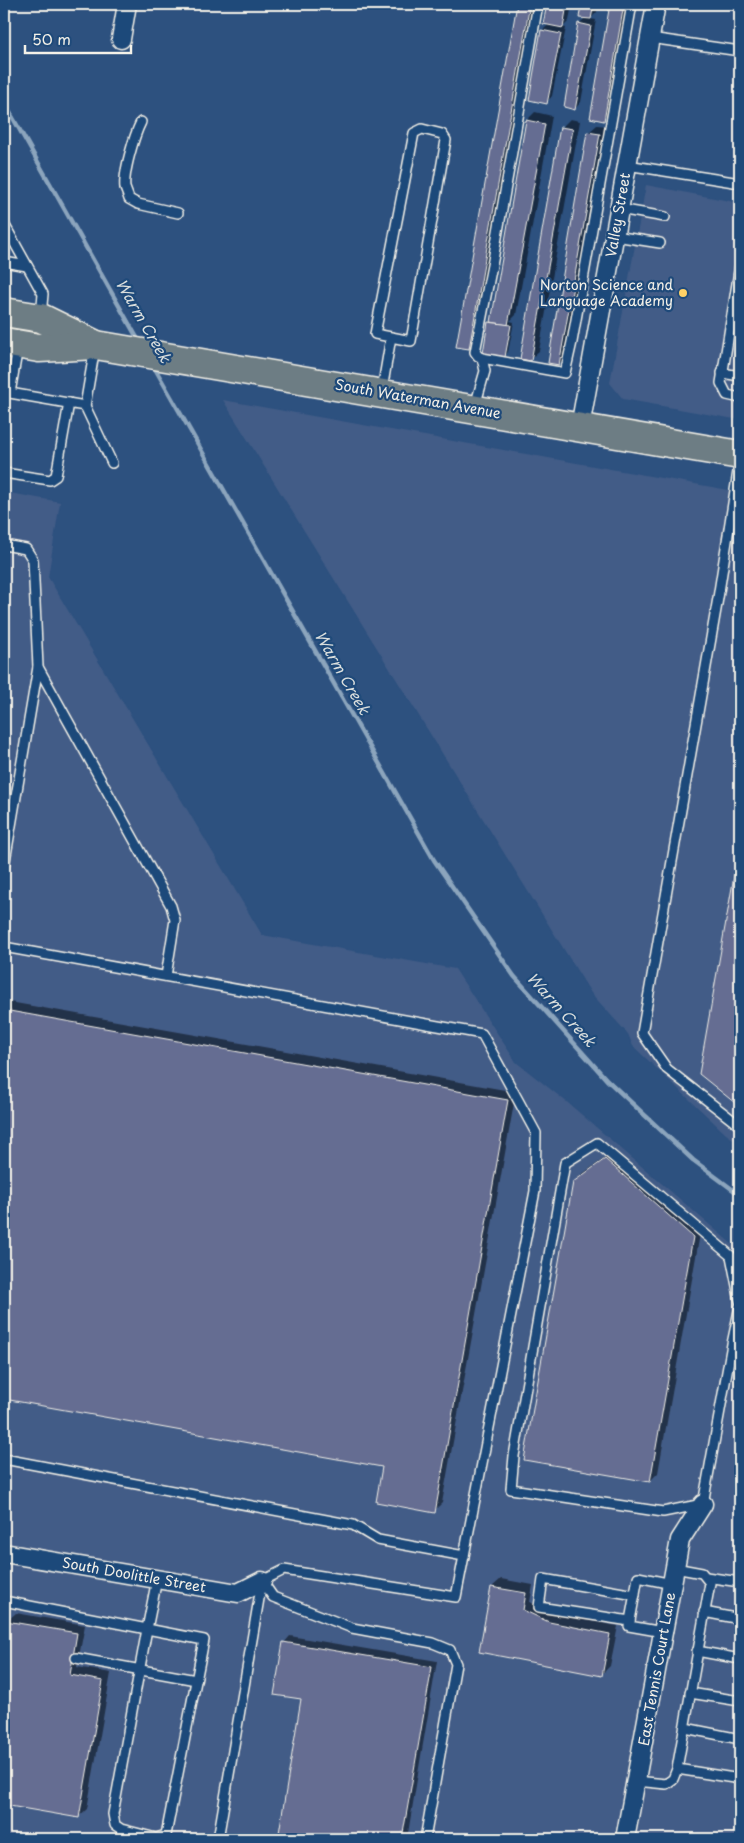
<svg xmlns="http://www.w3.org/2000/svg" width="744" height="1843" font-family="'Playpen Sans',sans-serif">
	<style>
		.built { fill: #425c87 }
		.shadow { fill: #0007 }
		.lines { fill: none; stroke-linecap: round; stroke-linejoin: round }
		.stream { stroke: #8ca5bd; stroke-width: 4.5 }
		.building { fill: #656d92; stroke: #f4f1e8 }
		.service-casing { stroke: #f4f1e8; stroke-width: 12 }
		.minor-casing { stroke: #f4f1e8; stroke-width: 21 }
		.primary-casing { stroke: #f4f1e8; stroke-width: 31 }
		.service { stroke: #1f4a7a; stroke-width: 9 }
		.minor { stroke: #1f4a7a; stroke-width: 18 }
		.primary { stroke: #6d7d84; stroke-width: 28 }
		.poi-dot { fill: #ffd166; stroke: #1f4a7a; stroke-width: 2 }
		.labels { text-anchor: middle; stroke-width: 4.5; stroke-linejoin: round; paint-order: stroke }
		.street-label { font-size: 14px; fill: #f4f1e8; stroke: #1f4a7a }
		.poi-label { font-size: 14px; fill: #f4f1e8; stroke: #1f4a7a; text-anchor: end }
		.water-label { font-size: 15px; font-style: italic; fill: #dadedd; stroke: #1f4a7a }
	</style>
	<rect width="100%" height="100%" fill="#2d517f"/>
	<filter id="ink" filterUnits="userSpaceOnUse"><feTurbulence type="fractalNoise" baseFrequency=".02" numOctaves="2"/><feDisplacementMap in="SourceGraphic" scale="10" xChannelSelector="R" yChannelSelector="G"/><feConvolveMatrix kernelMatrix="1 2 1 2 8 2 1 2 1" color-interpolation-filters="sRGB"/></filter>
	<g filter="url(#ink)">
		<!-- built -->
		<g class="built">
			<path d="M646,185l94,18v217l-117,-21 -13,-16z"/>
			<path d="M223,400l517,92v652l-14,-10 -93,-88 -5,-12 -37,-41z"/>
			<path d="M4,492l56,10 -12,75 214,358 193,34 61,93 52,41 172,148v588h-736z"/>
		</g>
		<!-- shadow -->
		<g class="shadow">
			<path d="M518,4h19l-60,336 -8,8 -11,-2z"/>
			<path d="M548,4h24l-3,17 -6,6 3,1 -14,68 -6,7 -4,-72 7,-7 -4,-1z"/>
			<path d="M582,4h16l-1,8 -7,7 6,1 -15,82 -6,7 4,-85 6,-6 -5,-1z"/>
			<path d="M612,4h18l-19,107 -8,8 -11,-2z"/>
			<path d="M535,112l17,4 -36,199 -6,6 4,1 -6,30 -3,4 -16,-34 4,-3 34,-199z"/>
			<path d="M570,119l10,2 -41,230 -9,8 32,-232z"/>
			<path d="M597,125l11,1 -41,230 -8,8 29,-231z"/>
			<path d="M740,849v257l-39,-32z"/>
			<path d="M4,1001l512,91 -74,411 -8,8 -50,-45 -380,-68z"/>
			<path d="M614,1152l87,76 -43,245 -8,8 -76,-299 8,-8z"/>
			<path d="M501,1579l32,6 -3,17 27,13 61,11 -8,40 -8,8 -122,-23 12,-64z"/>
			<path d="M16,1613l69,12 -8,42 34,6 -24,136 -9,8 -74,-13v-163l3,-20z"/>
			<path d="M290,1636l147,25 -30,178h-128l24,-141 -19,-55z"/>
		</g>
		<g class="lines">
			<!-- stream -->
			<g class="stream">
				<path d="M4,102l136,241"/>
				<path d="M153,365l281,495 80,116 93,104 86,80 47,35"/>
			</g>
		</g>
		<!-- building -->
		<g class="building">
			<path d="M517,4h13l-61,345 -13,-2z"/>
			<path d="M547,4h20l-4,24 -20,-4z"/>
			<path d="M581,4h13l-3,15 -12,-1z"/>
			<path d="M610,4h14l-20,117 -14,-3z"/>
			<path d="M578,23l13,3 -16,84 -11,-3z"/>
			<path d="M541,30l20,4 -14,70 -18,-4z"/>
			<path d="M526,120l19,4 -37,201 -17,-3z"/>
			<path d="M560,127l13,2 -42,232 -11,-2z"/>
			<path d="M587,132l13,2 -41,231 -11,-2z"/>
			<path d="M488,322l23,3 -6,32 -22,-4z"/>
			<path d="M740,842v265l-41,-33z"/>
			<path d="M4,1010l504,90 -73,413 -59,-11 6,-35 -378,-68z"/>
			<path d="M605,1159l88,78 -43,245 -126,-22 49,-278z"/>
			<path d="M491,1587l35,6 -3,17 26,12 61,12 -8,42 -123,-24z"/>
			<path d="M6,1621l71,12 -7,42 33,6 -24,137 -75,-13v-171z"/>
			<path d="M283,1642l149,25 -30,172h-124l23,-140 -27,-4z"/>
		</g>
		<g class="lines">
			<defs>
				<g id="service">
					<path d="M538,4l-45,256 -18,92 3,4 4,2 83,15 7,-31 60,-338"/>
					<path d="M650,38l90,13"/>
					<path d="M141,122c-7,14 -18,51 -16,66 1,3 3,7 4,11l9,5 40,9"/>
					<path d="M627,165l113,18"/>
					<path d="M619,209l46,8"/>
					<path d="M4,224l39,70 -2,22"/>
					<path d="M615,236l45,7"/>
					<path d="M4,262l23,4"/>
					<path d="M740,265l-19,118 6,12 13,3"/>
					<path d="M722,373l18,3"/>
					<path d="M382,390l9,-53 20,4 35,-201 -4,-6 -20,-5 -8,4 -39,201 16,3"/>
					<path d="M4,392l81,14 10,-59"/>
					<path d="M10,393l8,-46"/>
					<path d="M85,406l27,57"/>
					<path d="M475,406l10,-35 -3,-13"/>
					<path d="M740,459l-22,139 -76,435 25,36 73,57"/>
					<path d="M4,473l46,7 6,-4 13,-73"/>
					<path d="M4,545l22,4 7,11 5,107 133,239 4,14 -9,56"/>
					<path d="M4,867l34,-200"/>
					<path d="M4,947l478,87 54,99 -1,58 -71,365 -86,-16 -25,-15 -349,-66"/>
					<path d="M740,1301l-9,-45 -134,-113 -32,20 -51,293 -3,33 152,23 40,-8 29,-160 8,-38"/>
					<path d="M740,1547v5"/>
					<path d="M706,1577l34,5"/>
					<path d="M262,1581l11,16 79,31 81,15 17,7 6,14 -31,175"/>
					<path d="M262,1581l22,-11 172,27 8,-41"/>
					<path d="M4,1601l143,28 10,-50"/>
					<path d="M704,1612l36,7"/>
					<path d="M630,1621l-91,-14 4,-28 92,16"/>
					<path d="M147,1629l57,11 -38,195 -10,3 -35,-9 -6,-4 -2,-11z"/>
					<path d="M663,1632l-34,-6 9,-49 34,7"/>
					<path d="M697,1651l43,8"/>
					<path d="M76,1658l120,22"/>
					<path d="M690,1693l50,8"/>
					<path d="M685,1728l55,11"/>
					<path d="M677,1769l63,10"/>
					<path d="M636,1781l30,3 7,-5 4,-10 33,-186 -8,-10 -27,-5"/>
					<path d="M218,1839l44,-258"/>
				</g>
				<g id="minor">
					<path d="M121,39l6,-35"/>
					<path d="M580,427l76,-423"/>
					<path d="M4,1553l234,40 24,-12"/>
					<path d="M625,1839l55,-299 23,-36"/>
				</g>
				<g id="primary">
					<path d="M4,312l37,6 53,26"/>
					<path d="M4,342l35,6 57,-3 644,110"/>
				</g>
			</defs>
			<!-- service casing -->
			<use href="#service" class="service-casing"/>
			<!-- minor casing -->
			<use href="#minor" class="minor-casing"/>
			<!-- primary casing -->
			<use href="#primary" class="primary-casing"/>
			<!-- service -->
			<use href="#service" class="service"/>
			<!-- minor -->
			<use href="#minor" class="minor"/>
			<!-- primary -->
			<use href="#primary" class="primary"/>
		</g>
	</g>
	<!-- markers -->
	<circle class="poi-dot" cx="683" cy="293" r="5"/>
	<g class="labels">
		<!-- street labels -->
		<g class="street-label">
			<text transform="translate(618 215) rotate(-80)" y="5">Valley Street</text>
			<text transform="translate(418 399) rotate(10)" y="5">South Waterman Avenue</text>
			<text transform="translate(134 1575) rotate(10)" y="5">South Doolittle Street</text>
			<text transform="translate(657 1669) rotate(-80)" y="5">East Tennis Court Lane</text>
		</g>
		<!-- poi labels -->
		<g class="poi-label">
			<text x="673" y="290">Norton Science and<tspan x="673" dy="16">Language Academy</tspan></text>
		</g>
		<!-- water labels -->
		<g class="water-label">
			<text transform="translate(143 321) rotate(60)" y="5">Warm Creek</text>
			<text transform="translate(342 673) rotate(60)" y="5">Warm Creek</text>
			<text transform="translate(561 1010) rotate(48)" y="5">Warm Creek</text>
		</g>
	</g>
	<!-- margin -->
	<rect width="744" height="1843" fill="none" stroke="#1f4a7a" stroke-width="20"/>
	<rect x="10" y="10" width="724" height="1823" fill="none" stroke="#f4f1e8" stroke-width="2" filter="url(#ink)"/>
	<!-- scale -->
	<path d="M25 45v8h106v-8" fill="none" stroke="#f4f1e8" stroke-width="2.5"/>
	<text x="32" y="45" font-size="15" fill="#f4f1e8" stroke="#1f4a7a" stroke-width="4" paint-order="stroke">50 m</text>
</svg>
